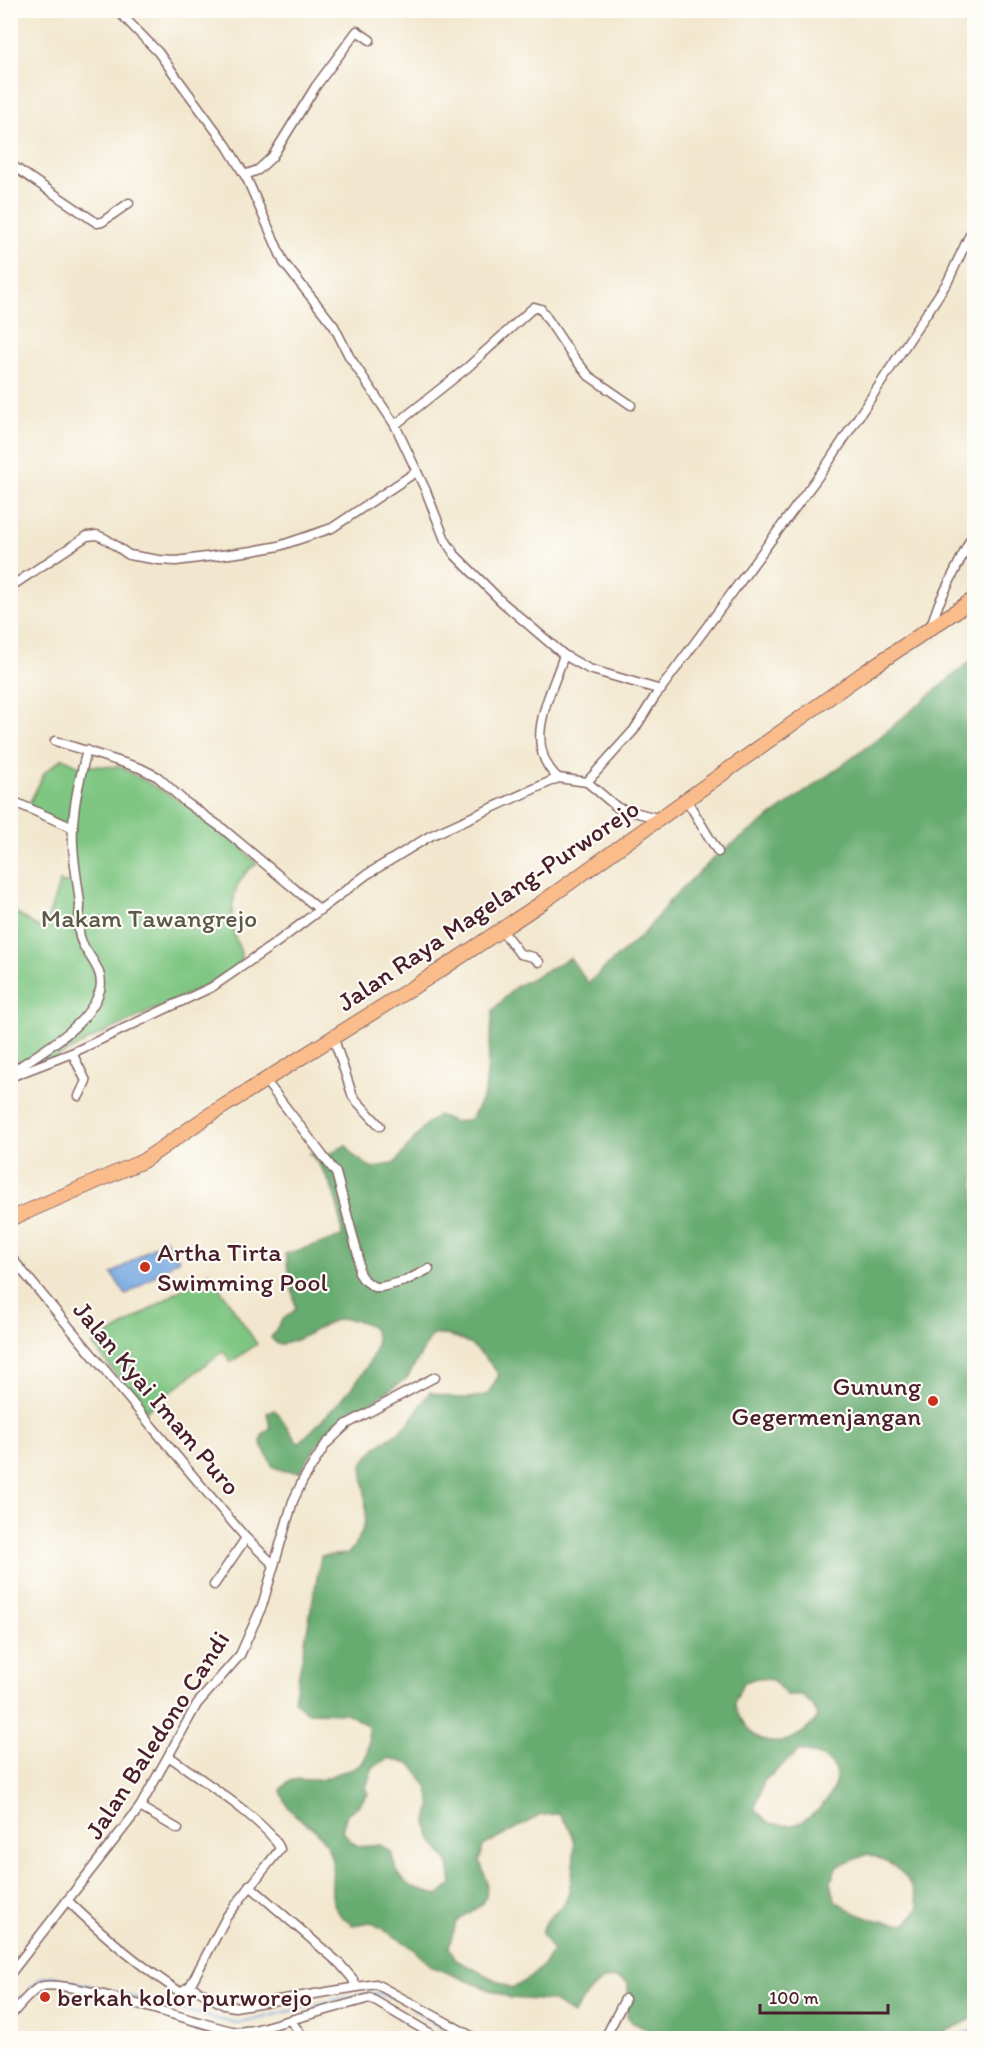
<svg xmlns="http://www.w3.org/2000/svg" width="985" height="2049" font-family="Itim,sans-serif">
	<style>
		.green { fill: #7ec682; stroke: #647256; stroke-width: 1.5 }
		.forest { fill: #66ab70; stroke: #58654e; stroke-width: 1.5; fill-rule: evenodd }
		.water { fill: #76a7e1; stroke: #606386; stroke-width: 1.5 }
		.lines { fill: none; stroke-linecap: round; stroke-linejoin: round }
		.stream { stroke: #76a7e1; stroke-width: 2 }
		.street-casing { stroke: #856564; stroke-width: 11 }
		.primary-casing { stroke: #856564; stroke-width: 16 }
		.street { stroke: #fff; stroke-width: 8 }
		.primary { stroke: #fabc8b; stroke-width: 14 }
		.poi-dot { fill: #c8321e; stroke: #fdfcf7; stroke-width: 2 }
		.labels { text-anchor: middle; stroke-width: 4.5; stroke-linejoin: round; paint-order: stroke }
		.street-label { font-size: 26px; fill: #4a1f2b; stroke: #fdfcf7 }
		.park-label { font-size: 26px; fill: #5c5949; stroke: #fdfcf7 }
		.poi-label { font-size: 26px; fill: #4a1f2b; stroke: #fdfcf7; text-anchor: start }
	</style>
	<rect width="100%" height="100%" fill="#fdfcf7"/>
	<filter id="ink" filterUnits="userSpaceOnUse"><feTurbulence type="fractalNoise" baseFrequency=".0167" numOctaves="2"/><feDisplacementMap in="SourceGraphic" scale="12" xChannelSelector="R" yChannelSelector="G"/><feConvolveMatrix kernelMatrix="1 2 1 2 8 2 1 2 1" color-interpolation-filters="sRGB"/></filter>
	<filter id="wash" filterUnits="userSpaceOnUse"><feTurbulence type="fractalNoise" baseFrequency=".008" numOctaves="4" result="noise"/><feDisplacementMap in="SourceGraphic" scale="24" xChannelSelector="R" yChannelSelector="G"/><feGaussianBlur stdDeviation="1.35" result="paint"/><feColorMatrix in="noise" values="0 0 0 0 0 0 0 0 0 0 0 0 0 0 0 0 0 1.4 0 .05"/><feComposite in="paint" operator="in"/></filter>
	<g filter="url(#wash)">
		<rect width="100%" height="100%" fill="#f2e7ce"/>
		<!-- green -->
		<g class="green">
			<path d="M63,758l14,7 44,2 99,57 37,40c-24,13 -29,47 -22,73 4,11 8,15 5,27l-32,21 -109,50 -43,23 -45,15 -1,-164 28,18h7l15,-46 7,3 7,-7 -7,-49 -39,-22 17,-34z"/>
			<path d="M209,1272l48,72 -26,18 -8,-11 -78,61 -52,-67z"/>
		</g>
		<!-- forest -->
		<path class="forest" d="M974,658v1360l-42,20h-169l-46,-9 -29,9h-22l-33,-15 -6,-7 1,-33c-25,-17 -41,12 -55,31l-21,-13 -42,-3 -77,-31 -27,-24 -35,-21 -18,3c-38,-23 -10,-47 -26,-79 -15,-29 -36,-21 -46,-56 12,-19 26,-6 43,-11 6,-1 11,-6 18,-7 28,-5 27,-21 26,-46l-21,-13 -41,-1 -12,-12 27,-144 27,-2c26,-31 17,-52 14,-89 16,-25 26,-24 46,-41 7,-6 14,-23 22,-32 20,6 37,9 58,2l11,-19c-17,-24 -36,-43 -67,-40l-25,43 -69,48 -21,19 -17,27 -15,-1 -12,-4 -12,-23 1,-9 8,-7 -3,-15 7,-3 4,3 20,31c20,-21 132,-120 47,-125 -19,-1 -44,26 -68,25l-6,-6 10,-17 15,-12 -11,-55 57,-17c-1,-32 -11,-60 -32,-84l20,1 16,-9 7,10 20,14 23,-7 30,-38 12,-9 17,7 16,-3 14,-26 8,-83 22,-23 55,-29 18,25 58,-52 26,-33 44,-42 154,-111zM756,1678l16,2 15,15h15l11,11 5,11c-17,24 -53,38 -73,8 -4,-6 -10,-13 -10,-21 0,-6 6,-15 8,-21zM800,1750c11,3 26,6 33,16 13,21 -22,57 -41,59 -6,1 -19,-1 -24,-3 -5,-2 -9,-10 -13,-14l9,-27zM389,1758l23,7 15,21 4,16 -4,20 3,15 19,27 3,20 -13,11c-30,-6 -41,-12 -48,-43l-10,-7c-21,3 -27,4 -39,-15l5,-16 11,-8 10,-12 -2,-7 7,-20zM559,1814c6,8 12,14 15,25 2,10 -3,51 -8,61 -9,17 -19,11 -24,34l11,17c-11,17 -23,30 -42,37l-55,-28 -7,-13 7,-25 25,-17 5,-9 1,-14 -7,-21 3,-15 58,-31zM868,1854c31,11 42,21 51,53l-12,17c-30,-2 -48,-6 -72,-24l-4,-18 5,-15z"/>
		<!-- water -->
		<path class="water" d="M165,1239l14,20 -53,36 -14,-21z"/>
		<g class="lines">
			<!-- stream -->
			<g class="stream">
				<path d="M30,1989l12,-12 10,-1 185,48 110,-27 31,-4 15,5"/>
				<path d="M10,2007l13,-12"/>
				<path d="M413,2009l42,29"/>
				<path d="M715,2038l7,-3 23,3"/>
				<path d="M952,2038l22,-8"/>
			</g>
		</g>
	</g>
	<g filter="url(#ink)">
		<g class="lines">
			<defs>
				<g id="street">
					<path d="M117,10l41,42 69,94 20,33 37,84 50,63 15,30 46,69 31,66 19,49 10,15 47,47 62,53 25,14 72,21"/>
					<path d="M10,164l87,59 5,-1 27,-19"/>
					<path d="M245,175l13,-5 14,-13 44,-71 41,-55 13,9"/>
					<path d="M395,425l73,-58 66,-60 7,2 30,45 18,22 42,29"/>
					<path d="M10,587l77,-51 10,-1 9,4 23,16 30,5 17,1 76,-10 27,-5 53,-18 84,-56"/>
					<path d="M930,628l9,-25 35,-71"/>
					<path d="M55,741l85,27 18,9 26,24 38,27 98,82"/>
					<path d="M558,778c-37,-34 -7,-83 6,-123"/>
					<path d="M587,782l31,26 43,11"/>
					<path d="M686,799l32,53"/>
					<path d="M10,800l63,28"/>
					<path d="M501,929l19,25 13,3 6,5"/>
					<path d="M333,1036l20,61 27,29"/>
					<path d="M72,1053l14,28 -7,15"/>
					<path d="M10,1073c30,-21 79,-46 90,-83 6,-24 -20,-38 -21,-59 -1,-9 1,-18 1,-27 -2,-20 -6,-39 -7,-59 -2,-32 6,-64 14,-95"/>
					<path d="M10,1077l62,-24 140,-66 64,-44 90,-68 64,-39 128,-58 29,4 47,-52 20,-32 172,-232 122,-185 26,-55"/>
					<path d="M265,1080l71,93 22,82 1,18 4,6 11,8h7l24,-6 24,-12"/>
					<path d="M10,1256l194,233 42,49 27,26"/>
					<path d="M214,1585l32,-47"/>
					<path d="M140,1807l38,22"/>
					<path d="M249,1885l90,78 13,15 4,8"/>
					<path d="M67,1900c35,34 71,65 113,92l10,-6 37,-70 53,-67c-8,-24 -87,-75 -110,-92"/>
					<path d="M10,1974l130,-167 57,-103 43,-49 22,-49 31,-105 10,-21 23,-36 21,-20 88,-47"/>
					<path d="M190,1986l34,19 11,2 141,-23 99,54"/>
					<path d="M10,2016c9,-9 19,-24 30,-29 24,-11 162,39 197,45l17,-2 116,-32 68,40"/>
					<path d="M290,2020l14,18"/>
					<path d="M605,2038l20,-39"/>
					<path d="M968,2038l6,-2"/>
				</g>
				<path id="primary" d="M10,1219l133,-58 65,-45 231,-145 101,-67 325,-232 109,-73"/>
			</defs>
			<!-- street casing -->
			<use href="#street" class="street-casing"/>
			<!-- primary casing -->
			<use href="#primary" class="primary-casing"/>
			<!-- street -->
			<use href="#street" class="street"/>
			<!-- primary -->
			<use href="#primary" class="primary"/>
		</g>
	</g>
	<!-- markers -->
	<g class="poi-dot">
		<circle cx="145" cy="1267" r="6"/>
		<circle cx="933" cy="1401" r="6"/>
		<circle cx="45" cy="1997" r="6"/>
	</g>
	<g class="labels">
		<!-- street labels -->
		<g class="street-label">
			<text transform="translate(488 905) rotate(-34)" y="9">Jalan Raya Magelang-Purworejo</text>
			<text transform="translate(157 1398) rotate(50)" y="9">Jalan Kyai Imam Puro</text>
			<text transform="translate(157 1735) rotate(-57)" y="9">Jalan Baledono Candi</text>
		</g>
		<!-- park labels -->
		<g class="park-label">
			<text x="149" y="927">Makam Tawangrejo</text>
		</g>
		<!-- poi labels -->
		<g class="poi-label">
			<text x="157" y="1261">Artha Tirta<tspan x="157" dy="30">Swimming Pool</tspan></text>
			<text x="921" y="1395" text-anchor="end">Gunung<tspan x="921" dy="30">Gegermenjangan</tspan></text>
			<text x="57" y="2006">berkah kolor purworejo</text>
		</g>
	</g>
	<!-- margin -->
	<rect width="985" height="2049" fill="none" stroke="#fdfcf7" stroke-width="36"/>
	<!-- scale -->
	<path d="M760 2004v9h128v-9" fill="none" stroke="#4a1f2b" stroke-width="3"/>
	<text x="769" y="2004" font-size="18" fill="#4a1f2b" stroke="#fdfcf7" stroke-width="4.5" paint-order="stroke">100 m</text>
</svg>
